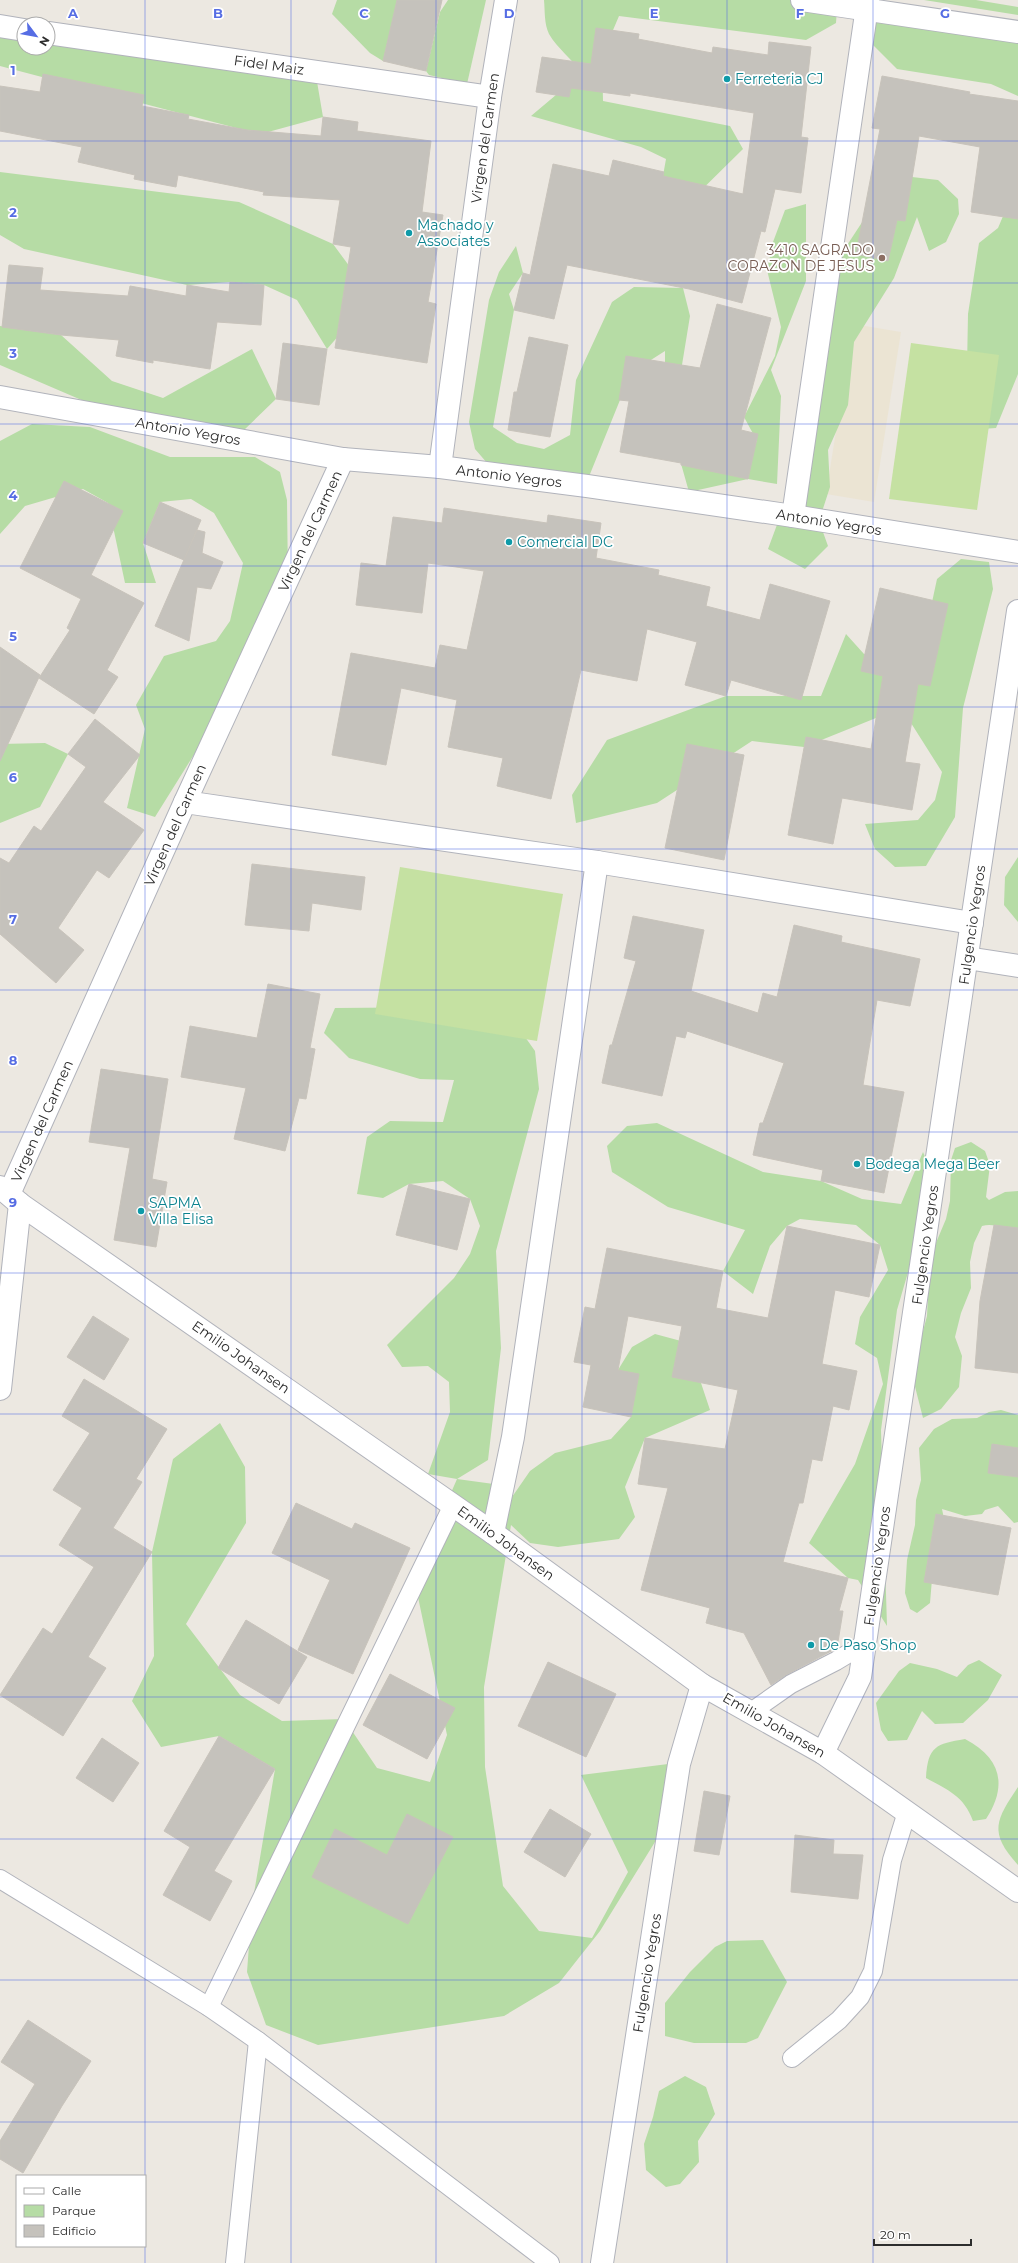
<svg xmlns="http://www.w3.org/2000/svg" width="1018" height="2263" font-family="Montserrat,sans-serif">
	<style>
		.education { fill: #ebe4d3 }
		.green { fill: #b6dca5 }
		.pitch { fill: #c5e1a2 }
		.building { fill: #c5c2bc; stroke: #c8c3bb }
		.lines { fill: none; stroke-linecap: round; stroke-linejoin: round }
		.service-casing { stroke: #b1b3bb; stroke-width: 20 }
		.minor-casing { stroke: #b1b3bb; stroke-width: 24 }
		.tertiary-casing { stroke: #b1b3bb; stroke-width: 24 }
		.service { stroke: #fff; stroke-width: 18 }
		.minor { stroke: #fff; stroke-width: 22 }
		.tertiary { stroke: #fff; stroke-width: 22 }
		.grid { fill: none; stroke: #566de4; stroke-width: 1; stroke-opacity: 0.55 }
		.culture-dot { fill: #0f9aa8; stroke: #fff; stroke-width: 1.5 }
		.education-dot { fill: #8d6e63; stroke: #fff; stroke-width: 1.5 }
		.labels { text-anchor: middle; stroke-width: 3.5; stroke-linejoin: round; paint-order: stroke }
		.street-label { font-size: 14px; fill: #2d2d2d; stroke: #fff }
		.culture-label { font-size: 14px; fill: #0d838f; stroke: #fff; text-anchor: start }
		.education-label { font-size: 14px; fill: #785e54; stroke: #fff; text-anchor: end }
		.grid-label { font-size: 13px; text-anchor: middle; font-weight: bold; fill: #566de4; stroke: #fff; stroke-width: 3.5; stroke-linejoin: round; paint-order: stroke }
	</style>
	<rect width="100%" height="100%" fill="#ece8e1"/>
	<!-- education -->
	<path class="education" d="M853,324l48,8 -27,170 -48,-8z"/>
	<!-- green -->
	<g class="green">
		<path d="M337,0h60l17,16 -31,45 -13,-8 -38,-39z"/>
		<path d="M448,0h38l-19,84 -38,-9 -3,-4 14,-59z"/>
		<path d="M544,0h269l24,9 -1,14 -30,17 -187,-24 -17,40 1,45 127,25 13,23 -72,71 -12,-22 7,-39 -25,-12 -110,-31 51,-43c-9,-13 -25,-25 -33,-39 -5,-10 -4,-23 -5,-34z"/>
		<path d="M924,0h52l42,7v8z"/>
		<path d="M882,18l136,25v53l-27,-12 -94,-15 -31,-31 4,-14z"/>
		<path d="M0,29l24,5v14h24v-10l266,26 9,53 -55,15 -24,-2 -244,-64z"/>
		<path d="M0,172l239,30 94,42 31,42 -23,47 -14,16 -30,-49 -33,-15 -34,-3 -43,3 -163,-36 -24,-14z"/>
		<path d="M912,177l26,3 20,19 1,15 -13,28 -17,9 -12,-34 -23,61 -40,64 -6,63 -20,45 2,37 -11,34 9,25 -23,23 -37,-20 10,-27 32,-40 -7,-12 31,-205 46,-70z"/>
		<path d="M1018,181v193l-22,54 -14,1 -16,-8 2,-107 11,-71 19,-15z"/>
		<path d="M806,204v77l-35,89 10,26 -4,88 -29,-5 -59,13 -24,-85v-56l-22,14 -23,35 -32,79 -94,-8 -19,-22 -6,-27 20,-122 10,-28 17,-26 7,27 -14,21 5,16 -21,117 24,16 27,6 26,-14 6,-55 36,-78 22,-15 49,1 7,28 -18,110 68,40 17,-25 -13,-24 31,-61 6,-29 -14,-57 6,-28 12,-32z"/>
		<path d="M0,326l61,9 51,46 51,17 89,-49 24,50 -32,31 -109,-7 -135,-58z"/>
		<path d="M32,424l58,3 80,30h85l25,15 7,28 1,80 -40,88 -93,149 -28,-9 18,-79 -9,-24 28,-49 52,-15 14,-20 13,-58 -29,-50 -23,-14 -31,3 -17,41 13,40h-31l-17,-80 -25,-14 -58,17 -25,28v-93z"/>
		<path d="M961,559l28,3 4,27 -30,119 -8,109 -29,49 -31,1 -20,-18 -10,-25 53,-4 17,-20 7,-28 -31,-49 -35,-5 -72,29 -52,-6 -95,62 -81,20 -4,-28 35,-55 119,-44h95l25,-62 18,20 53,18 20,-93z"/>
		<path d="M45,743l23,11 -28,53 -40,16v-79z"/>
		<path d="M1018,857v65l-14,-17 1,-28z"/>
		<path d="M459,1007l59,20 17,24 4,38 -43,162 5,97 -13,112 -31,19 44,6 11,12 18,-26 25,-18 56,-14 20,-22 -13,-47 14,-23 23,-13 26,7 -7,26 27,16 9,27 -65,28 -20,49 10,30 -16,22 -61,8 -28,-4 -19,-18 -27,162 1,80 18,119 36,45 53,7 36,-66 -47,-97 103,-13 -13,54 -71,115 -41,52 -55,33 -186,29 -52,-20 -19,-53 5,-67 23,-136 -56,-33 -58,11 -29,-46 22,-45 -2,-104 21,-93 47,-36 25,44 1,56 -60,101 54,71 42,26 62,-2 33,49 53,14 17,-47 -33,-157 43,-99 -29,-5 22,-62 -1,-30 -21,-16 -26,1 -15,-22 67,-67 16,-24 10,-28 -10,-27 -27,-18 -34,3 -26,14 -26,-4 10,-57 23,-16 53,1 11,-42 -34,-1 -71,-21 -25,-25 11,-25z"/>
		<path d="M657,1123l106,49 58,9 41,18 39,5 22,-52 12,28 -38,130 -16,120 6,196 -29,-46 -10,-2 -39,-35 46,-79 28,-80 -6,-26 -22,-14 5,-27 28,-47 -8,-25 -24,-20 -56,-6 -13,7 -17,20 -17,48 -30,-23 22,-41 -77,-23 -56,-35 -5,-26 20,-20z"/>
		<path d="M971,1142l14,9 5,14 -4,32 3,3 16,-8 13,-1v39c-13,0 -24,-8 -36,-4l-8,17 -4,19 1,26 -10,25 -6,24 7,19 -3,31 -18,22 -18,9 -13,-51 6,-23 7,-13 4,-15 3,-59 16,-38 4,-18 1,-41 4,-12z"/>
		<path d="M1001,1410l17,5v107l-4,1 -16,-17 -13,4 -3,4 -17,2 -23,-7 3,15 -13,55 -2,24 -13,10 -7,-4 -5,-16 2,-33 8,-35 1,-25 5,-20 -2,-32 15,-19 18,-10 25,-1 12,-6z"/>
		<path d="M979,1660l23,15 -14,25 -25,23 -28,1 -13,-13 -15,29 -19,1 -7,-11 -5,-27 23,-32 11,-8 27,6 20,8 11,-12z"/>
		<path d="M965,1739c36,19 43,46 21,80l-13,2c-9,-25 -25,-31 -47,-43 2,-32 10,-34 39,-39z"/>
		<path d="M1018,1787v78c-30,-33 -22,-45 0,-78z"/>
		<path d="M763,1940l24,42 -29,56 -12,5h-52l-29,-7v-33l25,-31 25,-25 12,-6z"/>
		<path d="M685,2076l21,11 9,27 -17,27 1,21 -19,22 -14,3 -20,-17 -2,-26 9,-27 6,-26z"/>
	</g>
	<!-- pitch -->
	<g class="pitch">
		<path d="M911,343l88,12 -22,155 -88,-11z"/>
		<path d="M400,867l163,27 -26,147 -162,-27z"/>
	</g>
	<!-- building -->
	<g class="building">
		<path d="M397,0h45l-16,71 -43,-10z"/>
		<path d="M596,28l43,6 -1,5 74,14 1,-6 55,8 1,-13 42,5 -10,90 7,1 -7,55 -26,-4 -10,43 -4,-1 -19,72 -53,-14 -122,-24 -13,54 -40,-9 9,-37 7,2 23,-111 56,12 4,-16 51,12 -1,4 80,18 11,-81 -124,-20v3l-59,-8 -2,9 -33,-5 6,-35 49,7z"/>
		<path d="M43,74l101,21 -2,11 47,9 -1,4 59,11 74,6 2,-19 35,5 -1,9 74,10 -9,71 21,3 -15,87 8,2 -9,59 -92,-15 16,-101 -18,-3 7,-44 -77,-5 1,-3 -86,-17 -2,12 -42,-8 1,-4 -57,-13 4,-15 -82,-16v-45l40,6z"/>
		<path d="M882,76l88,16 -1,2 49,7v118l-47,-7 9,-65 -61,-11 -14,85 -8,-1 -9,41 -32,-7 24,-125 -8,-1z"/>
		<path d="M9,265l34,3 -3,22 88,6 2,-10 56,10 1,-11 42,7 1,-10 34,3 -3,40 -44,-3 -7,47 -57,-9v3l-37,-7 3,-16 -58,-5 -59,-8z"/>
		<path d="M717,304l54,14 -30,112 17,4 -10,45 -67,-14v-2l-61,-11 9,-51 -10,-1 7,-44 74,12z"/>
		<path d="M529,337l39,8 -18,92 -42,-7 6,-38h3z"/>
		<path d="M283,343l44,6 -8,56 -43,-6z"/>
		<path d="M64,481l59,30 -32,64 53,28 -37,67 11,7 -24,37 -55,-36 31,-48 -3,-2 14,-29 -61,-31z"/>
		<path d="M160,502l41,18 -17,40 -41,-17z"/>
		<path d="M444,508l103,15 1,-8 53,8 -5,35 63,12 -1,5 52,12 -4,19 54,14 10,-36 60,17 -29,99 -70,-20 -5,16 -41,-11 12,-43 -50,-13 -10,52 -56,-11 -30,129 -54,-13 6,-28 -55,-11 9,-47 -56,-12 -15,77 -54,-10 19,-102 84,15 5,-23 27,5 17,-79 -56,-8 -6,50 -66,-8 5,-42 25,3 7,-49 49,6z"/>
		<path d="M197,530l8,2 -3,21 21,9 -12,27 -14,-2 -8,54 -34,-15z"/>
		<path d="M880,588l68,16 -18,82 -12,-2 -13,78 15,2 -8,46 -70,-12 -9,46 -45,-9 18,-98 65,12 12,-73 -22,-5z"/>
		<path d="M0,647l40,28 -40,86z"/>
		<path d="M95,719l45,36 -37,47 41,28 -35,48 -12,-8 -39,58 26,22 -28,33 -56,-49v-76l9,5 25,-37 7,5 45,-64 -18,-13z"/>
		<path d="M687,744l57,11 -20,105 -59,-12z"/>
		<path d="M252,864l113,13 -4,33 -49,-7 -3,28 -64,-6z"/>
		<path d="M633,916l71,14 -13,61 67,22 5,-20 14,4 17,-72 48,11 -1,6 79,17 -10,47 -33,-6 -14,85 41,7 -20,101 -63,-12 2,-11 -70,-15 7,-32h3l21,-60 -97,-32 -2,7 -9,-2 -14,60 -60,-13 8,-38h2l24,-84 -12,-3z"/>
		<path d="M268,984l52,10 -10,54 5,1 -9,50 -7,-1 -14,53 -51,-12 12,-51 -65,-11 9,-51 67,12z"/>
		<path d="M101,1069l67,10 -16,100 15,3 -11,65 -42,-7 16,-92 -41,-6z"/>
		<path d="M409,1184l61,15 -13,51 -61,-15z"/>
		<path d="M994,1225l24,3v145l-43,-5 5,-67z"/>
		<path d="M787,1226l93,19 -11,52 -34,-7 -13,74 35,7 -8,39 -16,-4 -11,55 -10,-2 -9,44h-4l-16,59 65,16 -9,33h4l-6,37 -51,27 -15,10 -27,-52 -38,-10 4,-15 -69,-18 27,-102 -30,-4 7,-46 80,11 13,-59 -66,-13 10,-51 -54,-10 -10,54 21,4 -8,43 -48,-10 8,-42 -17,-3 11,-55 10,2 12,-61 116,23 -7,37 52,10z"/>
		<path d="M93,1316l36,23 -25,41 -37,-23z"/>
		<path d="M84,1379l83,50 -31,50 6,3 -29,46 39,24 -64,105 18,11 -43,68 -63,-41 43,-67 9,6 42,-67 -35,-22 23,-37 -29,-18 37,-57 -28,-17z"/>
		<path d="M992,1444l26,4v29l-30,-4z"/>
		<path d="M296,1503l56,26 3,-6 55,25 -57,126 -55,-24 32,-70 -58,-27z"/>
		<path d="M936,1514l75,14 -13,67 -74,-13z"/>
		<path d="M246,1620l61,37 -28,47 -61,-36z"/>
		<path d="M548,1662l68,32 -30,63 -68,-31z"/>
		<path d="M390,1674l65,34 -28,51 -64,-34z"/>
		<path d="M219,1736l56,33 -61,102 18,10 -22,40 -47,-26 27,-48 -26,-16z"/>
		<path d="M102,1738l37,25 -26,39 -37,-24z"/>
		<path d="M704,1791l26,5 -11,59 -25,-4z"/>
		<path d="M550,1809l41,25 -26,43 -41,-25z"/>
		<path d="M407,1814l46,23 -45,87 -96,-47 23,-48 52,26z"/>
		<path d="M795,1835l39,5 -1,14 30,1 -5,44 -67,-7z"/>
		<path d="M28,2020l63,41 -29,45 -39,67 -23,-14v-18l35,-57 -34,-22z"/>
	</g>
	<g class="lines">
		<defs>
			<g id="service">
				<path d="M751,1712l40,-28 45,-23 30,-18"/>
				<path d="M0,1879l209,128 49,34 292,222"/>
				<path d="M209,2007l244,-502"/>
				<path d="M792,2058l47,-38 21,-23 13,-26 19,-111 15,-48"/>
				<path d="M235,2263l23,-222"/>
			</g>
			<g id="minor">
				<path d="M802,0l216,32"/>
				<path d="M0,26l24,4"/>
				<path d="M48,33l442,64"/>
				<path d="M0,397l343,62 97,8 147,19 206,30 225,36"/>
				<path d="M440,467l50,-370 16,-97"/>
				<path d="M793,516l75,-516"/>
				<path d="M185,802l412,60 375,61"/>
				<path d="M967,958l51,8"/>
				<path d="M0,1187l20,17 473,329 209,152"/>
				<path d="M9,1194l176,-392 158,-343"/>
				<path d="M0,1389l20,-185"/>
				<path d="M493,1533l20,-96 84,-575"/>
				<path d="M823,1753l195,138"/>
			</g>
			<path id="tertiary" d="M602,2263l77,-499 23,-79 121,68 37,-76 158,-1066"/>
		</defs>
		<!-- service casing -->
		<use href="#service" class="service-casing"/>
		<!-- minor casing -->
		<use href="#minor" class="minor-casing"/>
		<!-- tertiary casing -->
		<use href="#tertiary" class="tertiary-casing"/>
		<!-- service -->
		<use href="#service" class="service"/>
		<!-- minor -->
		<use href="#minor" class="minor"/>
		<!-- tertiary -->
		<use href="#tertiary" class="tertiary"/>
	</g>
	<!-- grid -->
	<path class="grid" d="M145,0v2263M291,0v2263M436,0v2263M582,0v2263M727,0v2263M873,0v2263M0,141h1018M0,283h1018M0,424h1018M0,566h1018M0,707h1018M0,849h1018M0,990h1018M0,1132h1018M0,1273h1018M0,1414h1018M0,1556h1018M0,1697h1018M0,1839h1018M0,1980h1018M0,2122h1018"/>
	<!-- markers -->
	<g class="culture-dot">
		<circle cx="727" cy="79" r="4"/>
		<circle cx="409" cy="233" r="4"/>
		<circle cx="509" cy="542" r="4"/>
		<circle cx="857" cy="1164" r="4"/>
		<circle cx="141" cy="1211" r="4"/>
		<circle cx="811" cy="1645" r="4"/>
	</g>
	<circle class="education-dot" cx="882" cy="258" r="4"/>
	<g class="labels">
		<!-- street labels -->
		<g class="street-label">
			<text transform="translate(269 65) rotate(8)" y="5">Fidel Maiz</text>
			<text transform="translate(485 138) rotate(-82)" y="5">Virgen del Carmen</text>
			<text transform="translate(188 431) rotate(10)" y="5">Antonio Yegros</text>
			<text transform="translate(509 476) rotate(7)" y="5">Antonio Yegros</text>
			<text transform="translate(829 522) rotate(9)" y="5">Antonio Yegros</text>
			<text transform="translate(310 531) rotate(-65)" y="5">Virgen del Carmen</text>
			<text transform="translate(175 825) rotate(-66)" y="5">Virgen del Carmen</text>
			<text transform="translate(972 925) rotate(-82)" y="5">Fulgencio Yegros</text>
			<text transform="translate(42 1121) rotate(-66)" y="5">Virgen del Carmen</text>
			<text transform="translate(925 1245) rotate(-82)" y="5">Fulgencio Yegros</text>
			<text transform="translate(241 1357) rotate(35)" y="5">Emilio Johansen</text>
			<text transform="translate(506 1543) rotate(36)" y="5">Emilio Johansen</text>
			<text transform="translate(877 1566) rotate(-82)" y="5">Fulgencio Yegros</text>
			<text transform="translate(774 1725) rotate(30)" y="5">Emilio Johansen</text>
			<text transform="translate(647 1973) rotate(-81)" y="5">Fulgencio Yegros</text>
		</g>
		<!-- culture labels -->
		<g class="culture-label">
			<text x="735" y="84">Ferreteria CJ</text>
			<text x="417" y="230">Machado y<tspan x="417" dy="16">Associates</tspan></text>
			<text x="517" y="547">Comercial DC</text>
			<text x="865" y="1169">Bodega Mega Beer</text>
			<text x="149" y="1208">SAPMA<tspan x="149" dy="16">Villa Elisa</tspan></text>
			<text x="819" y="1650">De Paso Shop</text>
		</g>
		<!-- education labels -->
		<g class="education-label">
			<text x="874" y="255">3410 SAGRADO<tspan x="874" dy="16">CORAZON DE JESUS</tspan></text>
		</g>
	</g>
	<g class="grid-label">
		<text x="73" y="18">A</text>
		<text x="218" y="18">B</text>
		<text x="364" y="18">C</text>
		<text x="509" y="18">D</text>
		<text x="654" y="18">E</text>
		<text x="800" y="18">F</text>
		<text x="945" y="18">G</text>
		<text x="13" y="75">1</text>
		<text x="13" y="217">2</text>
		<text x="13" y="358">3</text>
		<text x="13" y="500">4</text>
		<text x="13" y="641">5</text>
		<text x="13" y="782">6</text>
		<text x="13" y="924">7</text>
		<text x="13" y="1065">8</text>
		<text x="13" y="1207">9</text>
	</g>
	<!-- legend -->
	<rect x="16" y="2175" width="130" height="72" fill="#ffffff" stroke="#ababab"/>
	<rect x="24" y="2188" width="20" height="6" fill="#ffffff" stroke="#ababab"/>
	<text x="52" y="2195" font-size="12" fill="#2d2d2d">Calle</text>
	<rect x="24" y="2205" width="20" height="12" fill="#b6dca5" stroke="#ababab"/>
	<text x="52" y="2215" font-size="12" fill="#2d2d2d">Parque</text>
	<rect x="24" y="2225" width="20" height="12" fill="#c5c2bc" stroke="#ababab"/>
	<text x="52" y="2235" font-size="12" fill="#2d2d2d">Edificio</text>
	<!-- north arrow -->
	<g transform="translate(36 36) rotate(122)"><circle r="19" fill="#ffffff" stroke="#ababab"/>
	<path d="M0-3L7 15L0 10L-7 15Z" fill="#566de4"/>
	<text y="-6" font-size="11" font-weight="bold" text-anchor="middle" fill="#2d2d2d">N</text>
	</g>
	<!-- scale -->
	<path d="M874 2239v6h97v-6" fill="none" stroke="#2d2d2d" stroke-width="2"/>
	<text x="880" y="2239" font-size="12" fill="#2d2d2d" stroke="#ffffff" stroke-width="3" paint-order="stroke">20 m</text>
</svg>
